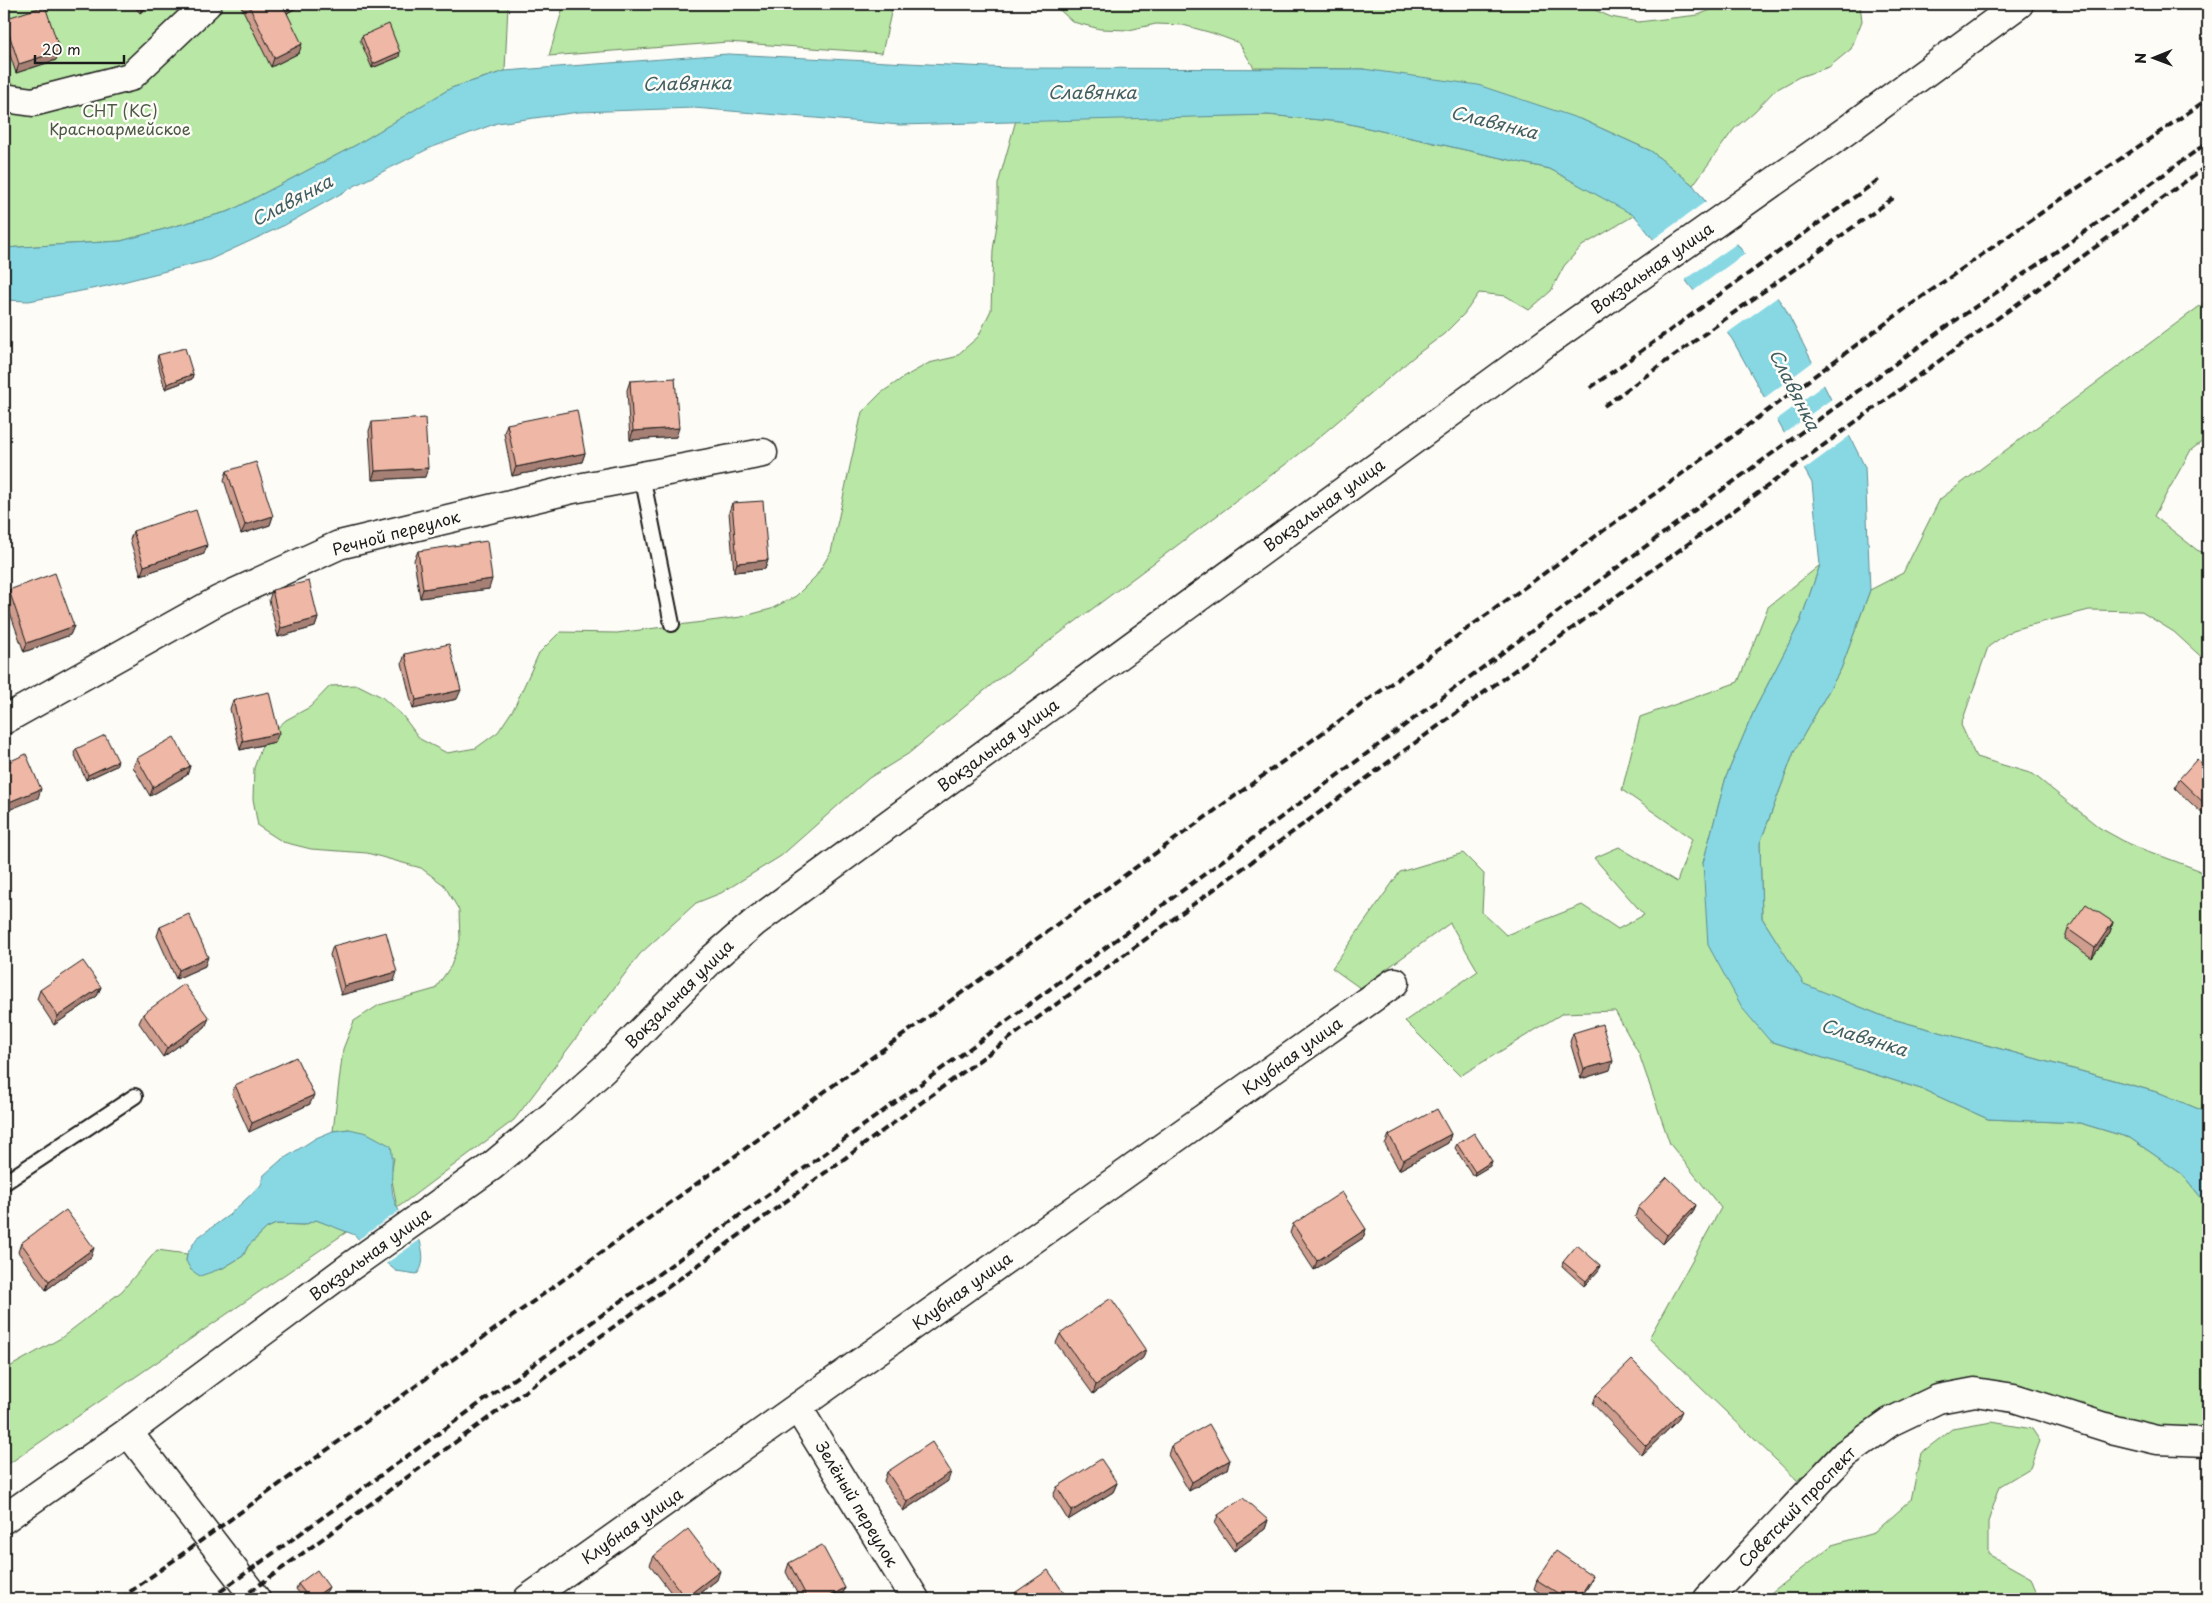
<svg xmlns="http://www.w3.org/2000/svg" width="2212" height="1603" font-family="'Playpen Sans',sans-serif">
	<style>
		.green { fill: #b9e7a5; stroke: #6a8260 }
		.water { fill: #88d8e3; stroke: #5d8d93 }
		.pier { fill: #fdfcf7 }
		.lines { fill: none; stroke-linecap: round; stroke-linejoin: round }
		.lane-casing { stroke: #1c1c1c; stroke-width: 18 }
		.street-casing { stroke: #1c1c1c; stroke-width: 31 }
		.secondary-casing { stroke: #1c1c1c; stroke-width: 31 }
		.lane { stroke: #fdfcf7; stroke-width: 14 }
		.street { stroke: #fdfcf7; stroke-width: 28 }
		.secondary { stroke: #fdfcf7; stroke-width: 28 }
		.rail { stroke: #1c1c1c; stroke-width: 4; stroke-dasharray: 8 4; stroke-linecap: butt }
		.wall { fill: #ce9d8e; stroke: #1c1c1c }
		.shaded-wall { fill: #a78074; stroke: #1c1c1c }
		.building { fill: #efb7a5; stroke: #1c1c1c }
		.labels { text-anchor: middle; stroke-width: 5; stroke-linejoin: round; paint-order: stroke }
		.park-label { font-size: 16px; fill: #4b5945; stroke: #fdfcf7 }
		.street-label { font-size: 16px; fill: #1c1c1c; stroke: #fdfcf7 }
		.water-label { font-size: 18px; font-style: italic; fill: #425e62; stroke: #fdfcf7 }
	</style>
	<rect width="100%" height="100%" fill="#fdfcf7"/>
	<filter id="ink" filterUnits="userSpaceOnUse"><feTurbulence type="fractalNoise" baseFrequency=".02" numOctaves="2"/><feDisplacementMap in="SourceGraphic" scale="10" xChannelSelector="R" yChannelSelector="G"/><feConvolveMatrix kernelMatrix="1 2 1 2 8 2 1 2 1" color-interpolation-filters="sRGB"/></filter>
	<g filter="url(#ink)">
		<!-- green -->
		<g class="green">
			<path d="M4,4h504l-3,67 -54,17 -95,57 -126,66 -109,30 -117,7z"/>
			<path d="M564,4h329l-11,49 -154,-11 -179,14z"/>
			<path d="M1053,4h528l30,13 27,5 60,-7 27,-11h135l2,17 -11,28 -22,18 -30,10 -25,14 -19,20 -21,18 -41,56 -42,-34 -68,-31 -220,-51 -109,-1 -15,-25 -27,-10 -29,-8 -27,-1 -27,6 -29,-1 -27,-7z"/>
			<path d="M1268,115l73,7 209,47 85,46 -53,31 -18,20 -13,25 -22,19 -23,-14 -27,-3 -15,21 -20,20 -28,21 -118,100 -302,226 -88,73 -39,24 -88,78 -60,37 -25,10 -56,51 -126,166 -117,88 -6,-33 3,-17 -45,-29 -16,2 10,-82 11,-28 25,-16 56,-16 16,-23 9,-26 -1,-30 -15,-25 -23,-17 -54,-15 -56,-4 -28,-7 -25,-16 -5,-27 1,-31 10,-28 22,-20 24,-13 20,-21 28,-1 24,12 20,18 18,24 27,14 29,-5 22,-16 16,-24 25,-55 21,-21 57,1 124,-16 30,-8 25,-13 20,-20 15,-24 31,-140 19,-19 23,-16 25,-14 26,-6 23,-20 13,-27 2,-60 5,-32v-34l18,-64z"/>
			<path d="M2208,300v137l-17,13 -37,66 43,34 11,5v108l-34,-31 -34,-21 -51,-1 -77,20 -24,17 -27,78 15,32 57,17 67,54 29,16 67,25 12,7v237l-48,-20 -275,-76 -82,-33 -41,-66 -2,-75 34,-91 47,-83 29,-79 33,-17 37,-74z"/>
			<path d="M1820,565l-20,57 -46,89 -28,66 -23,86 67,178 154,49 64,29 92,4 50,15 52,36 26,32v220l-48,5 -99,-28 -61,-22 -31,-2 -37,8 -33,16 -50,29 -21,18 -28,33 -151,-145 72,-130 -51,-64 -31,-90 -24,-43 -52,2 -103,63 -55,-55 73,-50 -28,-48 -90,65 -28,-20 68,-96 63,-19 21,21 -2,38 24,23 76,-30 36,24 26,-14 -50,-57 25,-11 58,35 15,-43 -70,-49 18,-73 98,-35 30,-75z"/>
			<path d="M316,1220l32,11 -344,236v-97l57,-32 61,-47 35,-41 30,4 -1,7 37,7 20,-12 5,-10 19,-18 9,-4 28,1z"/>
			<path d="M1992,1422l40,7 8,12 -10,27 -30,18 -12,36v32l43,24 8,21h-73l-9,-4 -15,4h-179l69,-54 42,-12 37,-33 10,-47 31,-24z"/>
		</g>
		<!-- water -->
		<g class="water">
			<path d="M728,54l280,14 355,1 115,16 105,35 68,31 42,34 92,123 80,159 5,123 -29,79 -47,83 -34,91 2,75 42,66 81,33 275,76 48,20v93l-26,-32 -52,-36 -50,-15 -92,-4 -64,-29 -154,-49 -27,-32 -35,-64 -5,-82 23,-86 28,-66 46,-89 20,-57 -8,-82 -80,-144 -97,-123 -85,-47 -209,-47 -73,-7 -368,10 -206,-17 -115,4 -82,11 -67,25 -72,36 -73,41 -76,35 -102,26 -78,15 -25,-1v-52l117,-7 109,-30 126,-66 95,-57 54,-17z"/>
			<path d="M349,1129l18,4 24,13c4,20 -4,41 6,61 4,9 15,15 19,24 6,12 11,33 1,43l-21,-3 -36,-30 -5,-6 -39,-15 -12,5 -28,-1 -9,4 -19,18 -5,10 -20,12 -23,8 -9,-6 -5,-9 1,-7 10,-16 32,-23 32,-30 3,-10 16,-14 36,-23 17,-7z"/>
		</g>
		<!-- pier -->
		<g class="pier">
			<path d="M1708,200l31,42 -56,39 -32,-40z"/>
			<path d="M1747,252l32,44 -53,38 -34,-42z"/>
			<path d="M1814,361l12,22 -51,38 -12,-22z"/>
			<path d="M1833,398l18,37 -49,36 -20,-36z"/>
			<path d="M402,1209l16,20 3,10 -37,26 -21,-16 -7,-8z"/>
		</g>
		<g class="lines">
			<defs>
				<g id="lane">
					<path d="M642,476l30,148"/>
					<path d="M4,1183l131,-87"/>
				</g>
				<g id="street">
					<path d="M4,98l29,4 97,-25 77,-73"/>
					<path d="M4,720l215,-120 120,-55 234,-56 190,-36"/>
					<path d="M798,1408l117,191"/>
					<path d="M528,1599l867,-617"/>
				</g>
				<g id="secondary">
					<path d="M128,1432l128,167"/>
					<path d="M4,1519l124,-87 223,-166 141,-100 61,-51 51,-46 107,-109 44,-38 799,-585 289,-204 176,-129"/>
					<path d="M1708,1599l137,-145 45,-32 48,-23 37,-7 39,6 101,32 42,10 51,2"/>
				</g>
			</defs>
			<!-- lane casing -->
			<use href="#lane" class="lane-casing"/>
			<!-- street casing -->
			<use href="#street" class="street-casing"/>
			<!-- secondary casing -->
			<use href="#secondary" class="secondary-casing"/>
			<!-- lane -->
			<use href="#lane" class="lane"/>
			<!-- street -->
			<use href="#street" class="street"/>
			<!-- secondary -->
			<use href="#secondary" class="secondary"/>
			<!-- rail -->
			<g class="rail">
				<path d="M1590,388l291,-210"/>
				<path d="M1604,406l291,-209"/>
				<path d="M120,1599l1544,-1112 241,-178 136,-96 167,-114"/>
				<path d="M210,1599l759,-550 731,-543 243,-177 149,-102 116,-85"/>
				<path d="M240,1599l1968,-1434"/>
			</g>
		</g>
		<!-- wall -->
		<g class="wall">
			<path d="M132,4h19l-11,9z"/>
			<path d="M240,4h64l-17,9 12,40 -28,14z"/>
			<path d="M422,4h22l-20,5z"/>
			<path d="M4,19l52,41 -40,13 -12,-36z"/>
			<path d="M362,36l37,21 -27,11 -12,-28z"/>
			<path d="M158,355l35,19 -1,5 -27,10 -8,-29z"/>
			<path d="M630,381l46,56 -46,3 -3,-50z"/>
			<path d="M372,422l53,55 -53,3 -3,-49z"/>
			<path d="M507,424l78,29 -3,9 -70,14 -8,-43z"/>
			<path d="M227,471l46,45 -3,9 -29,9 -17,-54z"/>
			<path d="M732,503l36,57 -3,9 -31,3 -5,-60z"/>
			<path d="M133,531l71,23 -63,21 -11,-35z"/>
			<path d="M418,551l71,38 -69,9 -6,-38z"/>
			<path d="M9,590l65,36 -4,9 -46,17 -19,-53z"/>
			<path d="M272,590l46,28 -3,9 -37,10 -9,-37z"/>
			<path d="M405,654l52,45 -44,10 -11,-46z"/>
			<path d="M233,700l42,42 -35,8 -10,-41z"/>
			<path d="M76,749l40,17 -30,14 -12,-27z"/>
			<path d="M137,758l53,8 -3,9 -37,21 -17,-29z"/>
			<path d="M2208,769v50l-33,-31 4,-9z"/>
			<path d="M2113,922l-3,10 -18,26 -27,-19 3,-10z"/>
			<path d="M160,927l45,39 -29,13 -19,-43z"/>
			<path d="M333,946l61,35 -53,14 -11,-40z"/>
			<path d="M101,987l-4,9 -43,29 -17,-26 3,-9z"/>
			<path d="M143,1014l66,4 -4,9 -42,30 -24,-34z"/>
			<path d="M1573,1033l37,37 -29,9 -11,-37z"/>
			<path d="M235,1085l75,19 -61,28 -17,-38z"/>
			<path d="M1451,1134l-3,9 -49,27 -14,-26 4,-9z"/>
			<path d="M1457,1144l35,17 -2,5 -17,10 -18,-28z"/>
			<path d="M1696,1205l-4,9 -29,30 -28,-27 3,-9z"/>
			<path d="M1293,1224l73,5 -3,9 -49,32 -24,-37z"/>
			<path d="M21,1243l70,14 -45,33 -28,-38z"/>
			<path d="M1563,1262l36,8 -15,16 -22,-20z"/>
			<path d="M1060,1334l83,24 -50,36 -37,-51z"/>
			<path d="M1596,1395l82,25 -36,35 -49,-51z"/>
			<path d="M1171,1446l59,14 -3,9 -38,22 -21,-36z"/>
			<path d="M887,1472l61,9 -45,30 -19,-30z"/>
			<path d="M1117,1483l-4,9 -45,28 -15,-24 4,-9z"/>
			<path d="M1218,1515l50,5 -3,9 -31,22 -19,-27z"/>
			<path d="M654,1556l63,24 -25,19h-16l-26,-34z"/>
			<path d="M789,1563l56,25 -4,10 -3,1h-38l-14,-27z"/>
			<path d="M1537,1580l52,5 -9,14h-31l-15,-10z"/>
			<path d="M298,1584l29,7 -10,8h-13l-8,-10z"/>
		</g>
		<!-- shaded-wall -->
		<g class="shaded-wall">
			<path d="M143,4h8l-11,9z"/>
			<path d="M290,4h14l-23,12 3,-9z"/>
			<path d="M426,4h18l-20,5z"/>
			<path d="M302,44l-3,9 -28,14 3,-9z"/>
			<path d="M60,51l-4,9 -40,13 3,-9z"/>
			<path d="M400,52l-1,5 -27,11 1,-4z"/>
			<path d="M193,374l-1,5 -27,10 2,-5z"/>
			<path d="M679,428l-3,9 -46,3 3,-9z"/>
			<path d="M585,453l-3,9 -70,14 4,-9z"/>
			<path d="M428,468l-3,9 -53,3 3,-9z"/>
			<path d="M273,516l-3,9 -29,9 4,-9z"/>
			<path d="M207,545l-3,9 -63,21 3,-9z"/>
			<path d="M768,560l-3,9 -31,3 3,-9z"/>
			<path d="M492,579l-3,10 -69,9 3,-9z"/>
			<path d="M318,618l-3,9 -37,10 3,-9z"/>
			<path d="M74,626l-4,9 -46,17 3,-9z"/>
			<path d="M461,690l-4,9 -44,10 3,-9z"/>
			<path d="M279,733l-4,9 -35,8 3,-9z"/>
			<path d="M118,761l-2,5 -30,14 2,-5z"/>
			<path d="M190,766l-3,9 -37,21 3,-9z"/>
			<path d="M41,789l-3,9 -34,14v-8z"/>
			<path d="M2113,922l-3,10 -18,26 3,-10z"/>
			<path d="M208,957l-3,9 -29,13 3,-9z"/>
			<path d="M397,972l-3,9 -53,14 3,-9z"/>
			<path d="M101,987l-4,9 -43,29 4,-9z"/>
			<path d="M209,1018l-4,9 -42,30 4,-9z"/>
			<path d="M1613,1061l-3,9 -29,9 3,-10z"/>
			<path d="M314,1095l-4,9 -61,28 3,-9z"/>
			<path d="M1451,1134l-3,9 -49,27 4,-10z"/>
			<path d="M1492,1161l-2,5 -17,10 2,-4z"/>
			<path d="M1696,1205l-4,9 -29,30 4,-9z"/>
			<path d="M1366,1229l-3,9 -49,32 3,-9z"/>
			<path d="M94,1248l-3,9 -45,33 3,-9z"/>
			<path d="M1600,1265l-1,5 -15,16 2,-5z"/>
			<path d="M1146,1349l-3,9 -50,36 3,-9z"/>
			<path d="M1682,1411l-4,9 -36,35 4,-9z"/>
			<path d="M1230,1460l-3,9 -38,22 3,-9z"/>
			<path d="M951,1472l-3,9 -45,30 4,-9z"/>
			<path d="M1117,1483l-4,9 -45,28 4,-9z"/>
			<path d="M1268,1520l-3,9 -31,22 3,-9z"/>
			<path d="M720,1571l-3,9 -25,19h-7v-1z"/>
			<path d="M1593,1576l-4,9 -9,14h-2z"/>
			<path d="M329,1587l-2,4 -10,8h-5z"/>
			<path d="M845,1588l-4,10 -3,1h-14z"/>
		</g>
		<!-- building -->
		<g class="building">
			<path d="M248,4h42l-6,3 18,37 -28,14z"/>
			<path d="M45,6l15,45 -41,13 -15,-45z"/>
			<path d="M389,24l11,28 -27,12 -11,-28z"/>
			<path d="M185,348l8,26 -26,10 -9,-29z"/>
			<path d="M675,378l4,50 -46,3 -3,-50z"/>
			<path d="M577,410l8,43 -69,14 -9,-43z"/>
			<path d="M425,418l3,50 -53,3 -3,-49z"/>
			<path d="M256,462l17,54 -28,9 -18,-54z"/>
			<path d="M763,501l5,59 -31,3 -5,-60z"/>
			<path d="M196,510l11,35 -63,21 -11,-35z"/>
			<path d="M487,541l5,38 -69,10 -5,-38z"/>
			<path d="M55,573l19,53 -47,17 -18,-53z"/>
			<path d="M309,581l9,37 -37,10 -9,-38z"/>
			<path d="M449,644l12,46 -45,10 -11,-46z"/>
			<path d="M269,692l10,41 -36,8 -10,-41z"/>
			<path d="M105,735l13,26 -30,14 -12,-26z"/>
			<path d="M174,737l16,29 -37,21 -16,-29z"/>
			<path d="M26,754l15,35 -37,15v-40z"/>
			<path d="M2197,759l11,10v38l-29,-28z"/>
			<path d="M2086,904l27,18 -18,26 -27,-19z"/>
			<path d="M189,914l19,43 -29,13 -19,-43z"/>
			<path d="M386,932l11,40 -53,14 -11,-40z"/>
			<path d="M83,961l18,26 -43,29 -18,-26z"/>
			<path d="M184,984l25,34 -42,30 -24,-34z"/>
			<path d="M1602,1024l11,37 -29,8 -11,-36z"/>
			<path d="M296,1057l18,38 -62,28 -17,-38z"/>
			<path d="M1437,1109l14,25 -48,26 -14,-25z"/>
			<path d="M1474,1133l18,28 -17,11 -18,-28z"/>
			<path d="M1667,1177l29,28 -29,30 -29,-27z"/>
			<path d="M1342,1192l24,37 -49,32 -24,-37z"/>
			<path d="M66,1210l28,38 -45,33 -28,-38z"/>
			<path d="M1577,1245l23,20 -14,16 -23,-19z"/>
			<path d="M1111,1298l35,51 -50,36 -36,-51z"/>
			<path d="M1632,1360l50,51 -36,35 -50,-51z"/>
			<path d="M1209,1424l21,36 -38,22 -21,-36z"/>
			<path d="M932,1442l19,30 -44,30 -20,-30z"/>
			<path d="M1101,1459l16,24 -45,28 -15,-24z"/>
			<path d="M1243,1498l25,22 -31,22 -19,-27z"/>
			<path d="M688,1529l32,42 -35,27 -31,-42z"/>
			<path d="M822,1545l23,43 -21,11h-16l-19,-36z"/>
			<path d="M1556,1551l37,25 -15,23h-11l-30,-19z"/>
			<path d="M317,1570l12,17 -17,12h-2l-12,-15z"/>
			<path d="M1048,1570l20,29h-62z"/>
		</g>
	</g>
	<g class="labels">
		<!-- park labels -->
		<g class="park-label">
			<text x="120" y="117">СНТ (КС)<tspan x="120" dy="18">Красноармейское</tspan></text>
		</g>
		<!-- street labels -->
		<g class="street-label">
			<text transform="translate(1652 268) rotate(-35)" y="6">Вокзальная улица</text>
			<text transform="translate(1324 505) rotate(-36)" y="6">Вокзальная улица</text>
			<text transform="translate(396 533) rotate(-15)" y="6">Речной переулок</text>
			<text transform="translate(998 745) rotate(-36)" y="6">Вокзальная улица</text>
			<text transform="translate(679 994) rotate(-45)" y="6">Вокзальная улица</text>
			<text transform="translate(1292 1056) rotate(-36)" y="6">Клубная улица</text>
			<text transform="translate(370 1254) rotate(-36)" y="6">Вокзальная улица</text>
			<text transform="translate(962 1291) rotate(-36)" y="6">Клубная улица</text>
			<text transform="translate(857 1504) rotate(59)" y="6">Зелёный переулок</text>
			<text transform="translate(1797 1507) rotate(-46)" y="6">Советский проспект</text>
			<text transform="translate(632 1526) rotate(-35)" y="6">Клубная улица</text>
		</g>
		<!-- water labels -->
		<g class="water-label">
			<text transform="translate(687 84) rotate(-1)" y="6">Славянка</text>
			<text x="1092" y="99">Славянка</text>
			<text transform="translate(1494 123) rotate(14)" y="6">Славянка</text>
			<text transform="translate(292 201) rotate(-28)" y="6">Славянка</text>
			<text transform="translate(1794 390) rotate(63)" y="6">Славянка</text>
			<text transform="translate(1864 1038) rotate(17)" y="6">Славянка</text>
		</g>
	</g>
	<!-- margin -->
	<rect width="2212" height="1603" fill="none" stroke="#fdfcf7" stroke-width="20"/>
	<rect x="10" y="10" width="2192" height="1583" fill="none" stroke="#1c1c1c" stroke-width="2" filter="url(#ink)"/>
	<!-- north arrow -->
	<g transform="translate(2154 58) rotate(269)" stroke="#fdfcf7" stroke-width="4" paint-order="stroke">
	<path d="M0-4L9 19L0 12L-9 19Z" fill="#1c1c1c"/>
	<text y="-8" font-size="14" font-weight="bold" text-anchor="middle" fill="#1c1c1c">N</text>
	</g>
	<!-- scale -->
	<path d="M35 55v8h89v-8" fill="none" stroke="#1c1c1c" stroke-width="2.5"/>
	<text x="42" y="55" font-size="15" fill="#1c1c1c" stroke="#fdfcf7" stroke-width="4" paint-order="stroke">20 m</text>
</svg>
